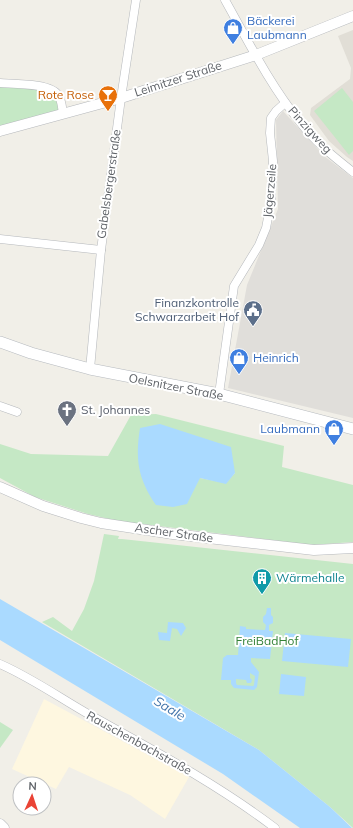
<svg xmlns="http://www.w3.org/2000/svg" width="353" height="828" font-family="Mulish,sans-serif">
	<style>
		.commercial { fill: #fef7e0 }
		.industrial { fill: #e0deda }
		.education { fill: #e1ded6 }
		.green { fill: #c5e8c5; fill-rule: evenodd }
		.water { fill: #aadaff; fill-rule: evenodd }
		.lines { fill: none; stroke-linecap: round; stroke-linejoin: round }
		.minor-casing { stroke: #b5b8bc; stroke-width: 9 }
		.tertiary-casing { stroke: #b5b8bc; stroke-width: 11 }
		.secondary-casing { stroke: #b6babf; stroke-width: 12 }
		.minor { stroke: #fff; stroke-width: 8 }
		.tertiary { stroke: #fff; stroke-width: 10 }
		.secondary { stroke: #fff; stroke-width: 11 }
		.labels { text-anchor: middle; stroke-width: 4; stroke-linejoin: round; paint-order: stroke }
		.shop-label { font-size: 12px; fill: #366cbe; stroke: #fff; text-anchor: start }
		.street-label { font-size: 12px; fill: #5f6368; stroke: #fff }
		.food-label { font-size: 12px; fill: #c56008; stroke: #fff; text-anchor: end }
		.service-label { font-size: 12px; fill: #4e5e75; stroke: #fff; text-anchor: end }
		.worship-label { font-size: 12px; fill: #5b616d; stroke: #fff; text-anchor: start }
		.culture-label { font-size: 12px; fill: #0d838f; stroke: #fff; text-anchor: start }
		.park-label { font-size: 12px; fill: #348238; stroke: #fff }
		.water-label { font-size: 13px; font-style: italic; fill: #4174aa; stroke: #fff }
	</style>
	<rect width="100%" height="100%" fill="#f1efe8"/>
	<!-- commercial -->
	<path class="commercial" d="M44,699l145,78 -24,42 -35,-24 -61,-28 -13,22 -44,-20z"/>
	<!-- industrial -->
	<path class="industrial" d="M283,111l41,45 29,22v240l-125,-30 19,-103 31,-76 -2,-89z"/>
	<!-- education -->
	<path class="education" d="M353,30v131l-6,-4 -18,-16 -19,-26 1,-7 39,-29 1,-11 -13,-32z"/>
	<!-- green -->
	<g class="green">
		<path d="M0,83l43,4 11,7 8,19 -62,17z"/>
		<path d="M342,88l11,14v49l-4,4 -35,-44z"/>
		<path d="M156,414l128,32 -2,21 71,18v57l-41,3 -194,-24 -30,-7 -53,-17 -35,-19v-34l31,10 77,2 23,-41zM235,473l-9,10 -26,-5z"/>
		<path d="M104,534l15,2 -1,3h4l231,25v264l-23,-21 -71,-57 -217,-128 11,-5 19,14 12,-22 10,-28z"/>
		<path d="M0,722l13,8 -13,18z"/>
	</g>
	<!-- water -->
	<g class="water">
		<path d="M160,424l71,23 4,26 -9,11 -26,-6 -13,26 -14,3 -17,-2c-18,-26 -21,-46 -16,-77z"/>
		<path d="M0,599l259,151 71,57 22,21h-52l-77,-54 -223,-134z"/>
		<path d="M267,608h4v7l2,2v6l-4,2v6h4l-3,28 -19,-1v4l8,10 -2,15 -3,3 -20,-2 -3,-4v-6v2h-10l2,-22 4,-3h11l2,-29 6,1v2l19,1 1,-5 -3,-3v-5l3,-3zM250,673l5,3 -1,9 -1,1 -16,-1 -1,-2v-4l10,1 1,3h4l1,-3 -2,-2z"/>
		<path d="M168,622l15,1 3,5 -5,8 -4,-7 -5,-1 -2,13 -11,-1 -1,-8 9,1z"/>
		<path d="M285,633l66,6 -3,28 -66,-6z"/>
		<path d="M281,674l25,3 -2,19 -25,-2z"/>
	</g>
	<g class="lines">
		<defs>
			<g id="minor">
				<path d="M225,0c23,41 45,85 75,122 15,20 34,35 53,50"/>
				<path d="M0,83c14,1 51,0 58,12 4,5 4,13 5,19"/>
				<path d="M0,239l101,11"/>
				<path d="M90,369l11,-119 20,-152 15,-98"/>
				<path d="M219,394l15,-108 25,-41 7,-17 5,-26 2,-41 -3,-28 1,-15 5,-7 9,-8"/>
				<path d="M0,406l17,6"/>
				<path d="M0,664c32,14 60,34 90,51 63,35 127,69 185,113"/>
			</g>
			<g id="tertiary">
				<path d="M0,131l121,-33 135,-43 97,-39"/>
				<path d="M0,487l43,19 38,12 20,5 72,11 141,16 39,-2"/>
				<path d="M0,824l4,4"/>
			</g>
			<path id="secondary" d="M0,342l31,11 59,16 129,25 134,35"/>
		</defs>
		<!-- minor casing -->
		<use href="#minor" class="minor-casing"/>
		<!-- tertiary casing -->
		<use href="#tertiary" class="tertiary-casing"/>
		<!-- secondary casing -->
		<use href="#secondary" class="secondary-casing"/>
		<!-- minor -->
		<use href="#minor" class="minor"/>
		<!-- tertiary -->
		<use href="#tertiary" class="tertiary"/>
		<!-- secondary -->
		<use href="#secondary" class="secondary"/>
	</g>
	<!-- icons -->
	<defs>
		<symbol id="shop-pin" viewBox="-11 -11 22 30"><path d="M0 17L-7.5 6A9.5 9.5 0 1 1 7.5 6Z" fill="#3f7fe0" stroke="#fff"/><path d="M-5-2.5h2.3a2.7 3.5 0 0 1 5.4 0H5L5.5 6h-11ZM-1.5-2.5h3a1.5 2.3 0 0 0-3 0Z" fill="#fff"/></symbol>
		<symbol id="bar-pin" viewBox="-11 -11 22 30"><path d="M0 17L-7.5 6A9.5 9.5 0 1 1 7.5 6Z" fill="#e8710a" stroke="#fff"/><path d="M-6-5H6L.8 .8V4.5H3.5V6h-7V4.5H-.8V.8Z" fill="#fff"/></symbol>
		<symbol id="civic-pin" viewBox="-11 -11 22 30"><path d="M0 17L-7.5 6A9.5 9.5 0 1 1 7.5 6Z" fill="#5c6f8a" stroke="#fff"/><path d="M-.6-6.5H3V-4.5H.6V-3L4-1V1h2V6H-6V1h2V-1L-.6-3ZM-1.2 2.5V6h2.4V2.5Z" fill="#fff"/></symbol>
		<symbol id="church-pin" viewBox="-11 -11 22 30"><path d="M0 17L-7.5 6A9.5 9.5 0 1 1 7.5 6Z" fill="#6b7280" stroke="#fff"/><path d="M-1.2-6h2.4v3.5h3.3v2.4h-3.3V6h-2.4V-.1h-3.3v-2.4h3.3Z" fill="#fff"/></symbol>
		<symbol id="building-pin" viewBox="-11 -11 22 30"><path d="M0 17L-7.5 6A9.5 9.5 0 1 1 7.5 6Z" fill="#0f9aa8" stroke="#fff"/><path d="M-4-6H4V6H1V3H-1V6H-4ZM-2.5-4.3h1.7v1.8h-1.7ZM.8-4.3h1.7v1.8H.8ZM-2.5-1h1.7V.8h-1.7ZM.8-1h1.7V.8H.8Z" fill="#fff"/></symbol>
	</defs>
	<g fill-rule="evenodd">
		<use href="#shop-pin" x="222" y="17" width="22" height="30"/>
		<use href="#bar-pin" x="97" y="84" width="22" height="30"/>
		<use href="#civic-pin" x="242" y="299" width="22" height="30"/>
		<use href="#shop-pin" x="228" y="347" width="22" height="30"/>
		<use href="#church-pin" x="56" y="399" width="22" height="30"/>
		<use href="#shop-pin" x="323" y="418" width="22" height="30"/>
		<use href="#building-pin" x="251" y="567" width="22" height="30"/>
	</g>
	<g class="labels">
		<!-- shop labels -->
		<g class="shop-label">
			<text x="247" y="25">Bäckerei<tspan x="247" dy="14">Laubmann</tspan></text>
			<text x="253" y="362">Heinrich</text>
			<text x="320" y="433" text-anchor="end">Laubmann</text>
		</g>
		<!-- street labels -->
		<g class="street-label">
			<text transform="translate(178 79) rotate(-18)" y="4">Leimitzer Straße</text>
			<text transform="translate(310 130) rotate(48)" y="4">Pinzigweg</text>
			<text transform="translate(109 184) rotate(-82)" y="4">Gabelsbergerstraße</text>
			<text transform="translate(270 191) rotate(-85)" y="4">Jägerzeile</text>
			<text transform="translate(176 387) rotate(11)" y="4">Oelsnitzer Straße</text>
			<text transform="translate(174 533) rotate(8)" y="4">Ascher Straße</text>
			<text transform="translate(139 743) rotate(29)" y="4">Rauschenbachstraße</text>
		</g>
		<!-- food labels -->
		<g class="food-label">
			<text x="94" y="99">Rote Rose</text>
		</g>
		<!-- service labels -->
		<g class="service-label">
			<text x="239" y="307">Finanzkontrolle<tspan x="239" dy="14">Schwarzarbeit Hof</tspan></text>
		</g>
		<!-- worship labels -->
		<g class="worship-label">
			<text x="81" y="414">St. Johannes</text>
		</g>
		<!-- culture labels -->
		<g class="culture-label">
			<text x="276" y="582">Wärmehalle</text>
		</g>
		<!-- park labels -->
		<g class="park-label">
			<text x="267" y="645">FreiBadHof</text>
		</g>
		<!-- water labels -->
		<g class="water-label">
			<text transform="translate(170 708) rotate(31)" y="5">Saale</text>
		</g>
	</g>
	<!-- north arrow -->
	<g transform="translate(32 796) rotate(3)"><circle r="19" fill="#ffffff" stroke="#bfc1c3"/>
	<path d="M0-3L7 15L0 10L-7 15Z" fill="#ea4335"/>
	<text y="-6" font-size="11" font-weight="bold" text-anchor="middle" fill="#5f6368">N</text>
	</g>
</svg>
